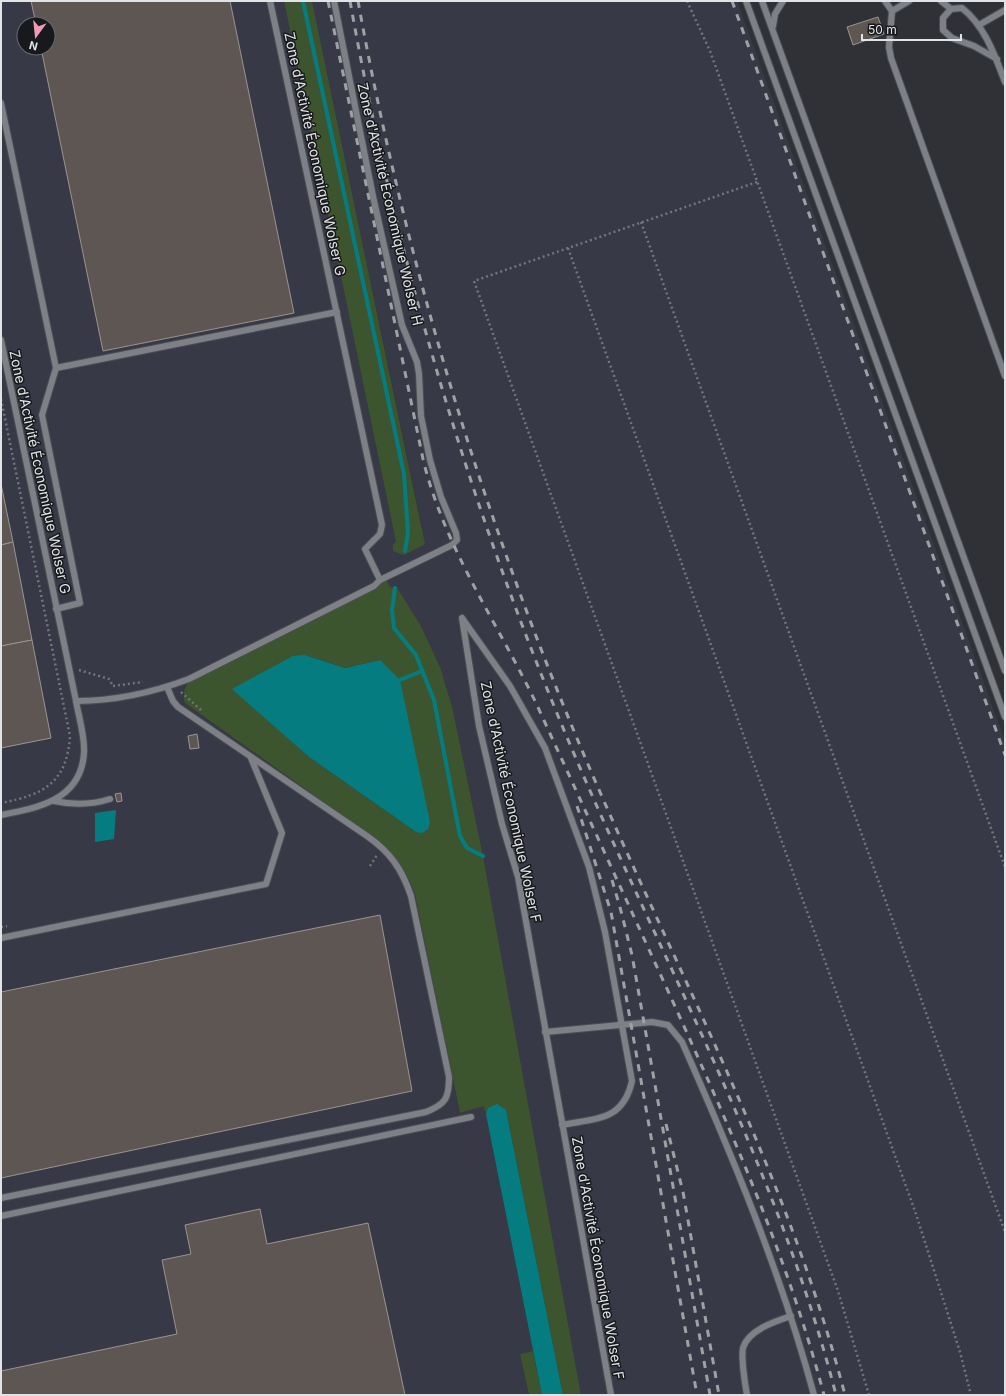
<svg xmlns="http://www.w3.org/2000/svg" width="1006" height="1396" font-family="Inter,sans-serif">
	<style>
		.built { fill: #373a46; fill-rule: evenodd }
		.green { fill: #3d552e; fill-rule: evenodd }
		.water { fill: #057d80 }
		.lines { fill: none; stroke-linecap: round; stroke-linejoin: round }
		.stream { stroke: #057d80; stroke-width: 4 }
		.building { fill: #5d5653; stroke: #9c9491 }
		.lane-casing { stroke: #4c4e52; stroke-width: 8 }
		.path { stroke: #74757a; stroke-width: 2.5; stroke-dasharray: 2 3; stroke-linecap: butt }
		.lane { stroke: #7d8086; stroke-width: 6 }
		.rail { stroke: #a0a1a5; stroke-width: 3; stroke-dasharray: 7 7; stroke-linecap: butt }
		.labels { text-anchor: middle; stroke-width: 3; stroke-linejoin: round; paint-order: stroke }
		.street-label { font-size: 14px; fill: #e1e3e6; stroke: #18191c }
	</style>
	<rect width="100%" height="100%" fill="#303137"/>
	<!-- built -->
	<path class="built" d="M1,1h283l112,541 -3,2v7l29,-24 -110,-526h425l268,740v654h-424l-98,-539 -31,-150 -12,-39 -19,-41 -23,-37 -209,90 -6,15v5l2,4 199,142 14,14 11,18 6,17 45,219 25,-8 2,8 1,-5 75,287h-21l-9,-44 -13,3 9,41h-528zM24,24h24v24h-24z"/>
	<!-- green -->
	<g class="green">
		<path d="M284,1h28l113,543 -21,11 -11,-4v-7l3,-2z"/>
		<path d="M385,577l5,10 8,2 23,37 19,41 12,39 31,150 98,539h-18l-57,-285 -18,-2 -2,6 -2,-8 -24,7 -45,-219c-7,-20 -16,-34 -31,-49l-199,-142c-4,-9 1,-16 4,-24zM305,655l40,13 35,-8 36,172 -107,-75 -76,-68z"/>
		<path d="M533,1351l9,44h-13l-9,-41z"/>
	</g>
	<!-- water -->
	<g class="water">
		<path d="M305,655l40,13 35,-8 20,20 30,142 -2,7 -6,4 -6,-1 -107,-75 -77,-68 61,-33z"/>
		<path d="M116,810l-2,29 -19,3v-29z"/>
		<path d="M497,1104l9,6 57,285h-21l-56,-281 2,-6z"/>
	</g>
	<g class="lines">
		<!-- stream -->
		<g class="stream">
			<path d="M303,1l101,473 4,59 -3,18"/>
			<path d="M395,588l-3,22 2,18 22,27 18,45 26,136 7,12 16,8"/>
			<path d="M400,680l22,-9"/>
		</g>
	</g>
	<!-- building -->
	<g class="building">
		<path d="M31,1h199l64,312 -191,38 -62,-303h7v-24h-12z"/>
		<path d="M878,17l6,17 -31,11 -6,-18z"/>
		<path d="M1,484l12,58 -12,3z"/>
		<path d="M13,542l19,98 -31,6v-101z"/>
		<path d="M32,640l19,98 -50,10v-102z"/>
		<path d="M197,734l2,14 -9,1 -2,-13z"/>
		<path d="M121,793l1,8 -5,1 -2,-8z"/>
		<path d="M380,915l32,176 -411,87v-186z"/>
		<path d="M260,1209l7,35 101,-21 37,172h-404v-24l176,-37 -15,-74 29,-6 -6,-29z"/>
	</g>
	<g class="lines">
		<defs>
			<g id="lane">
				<path d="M270,1l112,524 -2,9 -15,15 15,31"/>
				<path d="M746,1l259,716"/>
				<path d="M762,1l243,670"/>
				<path d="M885,1l7,10"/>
				<path d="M909,1l-17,10 -3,36 2,11 114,318"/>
				<path d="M941,1l10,8"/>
				<path d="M979,25l26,-15"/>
				<path d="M773,26l2,-12 8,-13"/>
				<path d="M997,59l-23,-13 -22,-8 -9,-8v-12l8,-9 11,-1c23,18 33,48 43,74"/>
				<path d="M1,103l55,265 -14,47 38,188 -24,6"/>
				<path d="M1,340l75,361c3,17 9,35 8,52 -3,47 -46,55 -83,62"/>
				<path d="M56,368l281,-56"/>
				<path d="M76,701c37,0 78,-9 113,-22l185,-93 6,-6 72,-35 5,-5 -1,-7 -15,-36 -11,-37 -9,-44 -2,-42 -2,-12 -15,-37 -28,-124 -40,-200"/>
				<path d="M54,801c19,4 37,4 56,-2"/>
				<path d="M1,938l265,-54 16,-51 -31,-75"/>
				<path d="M545,1032l107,-10 16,3 14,17c51,115 99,231 132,353"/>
				<path d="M562,1125c35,-7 61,-4 70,-44l-27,-149 -16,-65 -44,-119 -35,-62 -48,-68 17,108 23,98 16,53 93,518"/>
				<path d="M1,1198l425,-86c20,-8 23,-14 23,-35l-38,-181c-9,-27 -21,-44 -44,-60l-189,-129 -5,-6 -6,-14"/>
				<path d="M1,1216l470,-99"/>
				<path d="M747,1395c-2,-10 -6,-38 -4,-47 5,-18 33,-27 48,-32"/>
			</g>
		</defs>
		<!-- lane casing -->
		<use href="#lane" class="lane-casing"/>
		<!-- path -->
		<g class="path">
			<path d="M687,1l23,50 295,816"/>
			<path d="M757,182l-283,99 364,1010 31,104"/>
			<path d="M641,222l364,1010"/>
			<path d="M568,248l348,966 44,138 11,43"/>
			<path d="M1,399l69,337c-3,47 -27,59 -69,67"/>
			<path d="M79,670l30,9 4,7"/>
			<path d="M113,686l30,-4"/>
			<path d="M181,692l21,19"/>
			<path d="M370,866l7,-11"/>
			<path d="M1,927l6,-1"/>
		</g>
		<!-- lane -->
		<use href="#lane" class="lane"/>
		<!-- rail -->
		<g class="rail">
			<path d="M328,1l95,458c21,88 74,163 113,244 44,96 88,192 132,288 60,132 119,264 156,404"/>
			<path d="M350,1c45,252 117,498 216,734 92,219 211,429 270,660"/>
			<path d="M358,1c48,264 126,521 232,768 89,207 198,407 255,626"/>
			<path d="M732,1l273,754"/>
			<path d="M577,806l34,106 86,483"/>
			<path d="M612,880l9,31 11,44 78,440"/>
			<path d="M666,1124l17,68 36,203"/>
		</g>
	</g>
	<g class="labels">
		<!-- street labels -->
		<g class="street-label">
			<text transform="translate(315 154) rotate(78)" y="5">Zone d'Activité Économique Wolser G</text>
			<text transform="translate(390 204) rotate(77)" y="5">Zone d'Activité Économique Wolser H</text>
			<text transform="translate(40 472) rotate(78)" y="5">Zone d'Activité Économique Wolser G</text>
			<text transform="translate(511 802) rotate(78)" y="5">Zone d'Activité Économique Wolser F</text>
			<text transform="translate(598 1258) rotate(80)" y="5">Zone d'Activité Économique Wolser F</text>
		</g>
	</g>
	<!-- border -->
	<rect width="1006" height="1396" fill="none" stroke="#e1e3e6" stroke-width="4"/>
	<!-- north arrow -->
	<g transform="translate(36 36) rotate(195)"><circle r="19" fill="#18191c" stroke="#686a6d"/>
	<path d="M0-3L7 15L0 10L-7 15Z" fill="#ef9ab8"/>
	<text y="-6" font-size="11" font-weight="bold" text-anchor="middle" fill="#e1e3e6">N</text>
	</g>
	<!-- scale -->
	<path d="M862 34v6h99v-6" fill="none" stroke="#e1e3e6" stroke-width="2"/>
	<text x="868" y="34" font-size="12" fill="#e1e3e6" stroke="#18191c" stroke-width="3" paint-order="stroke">50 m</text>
</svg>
